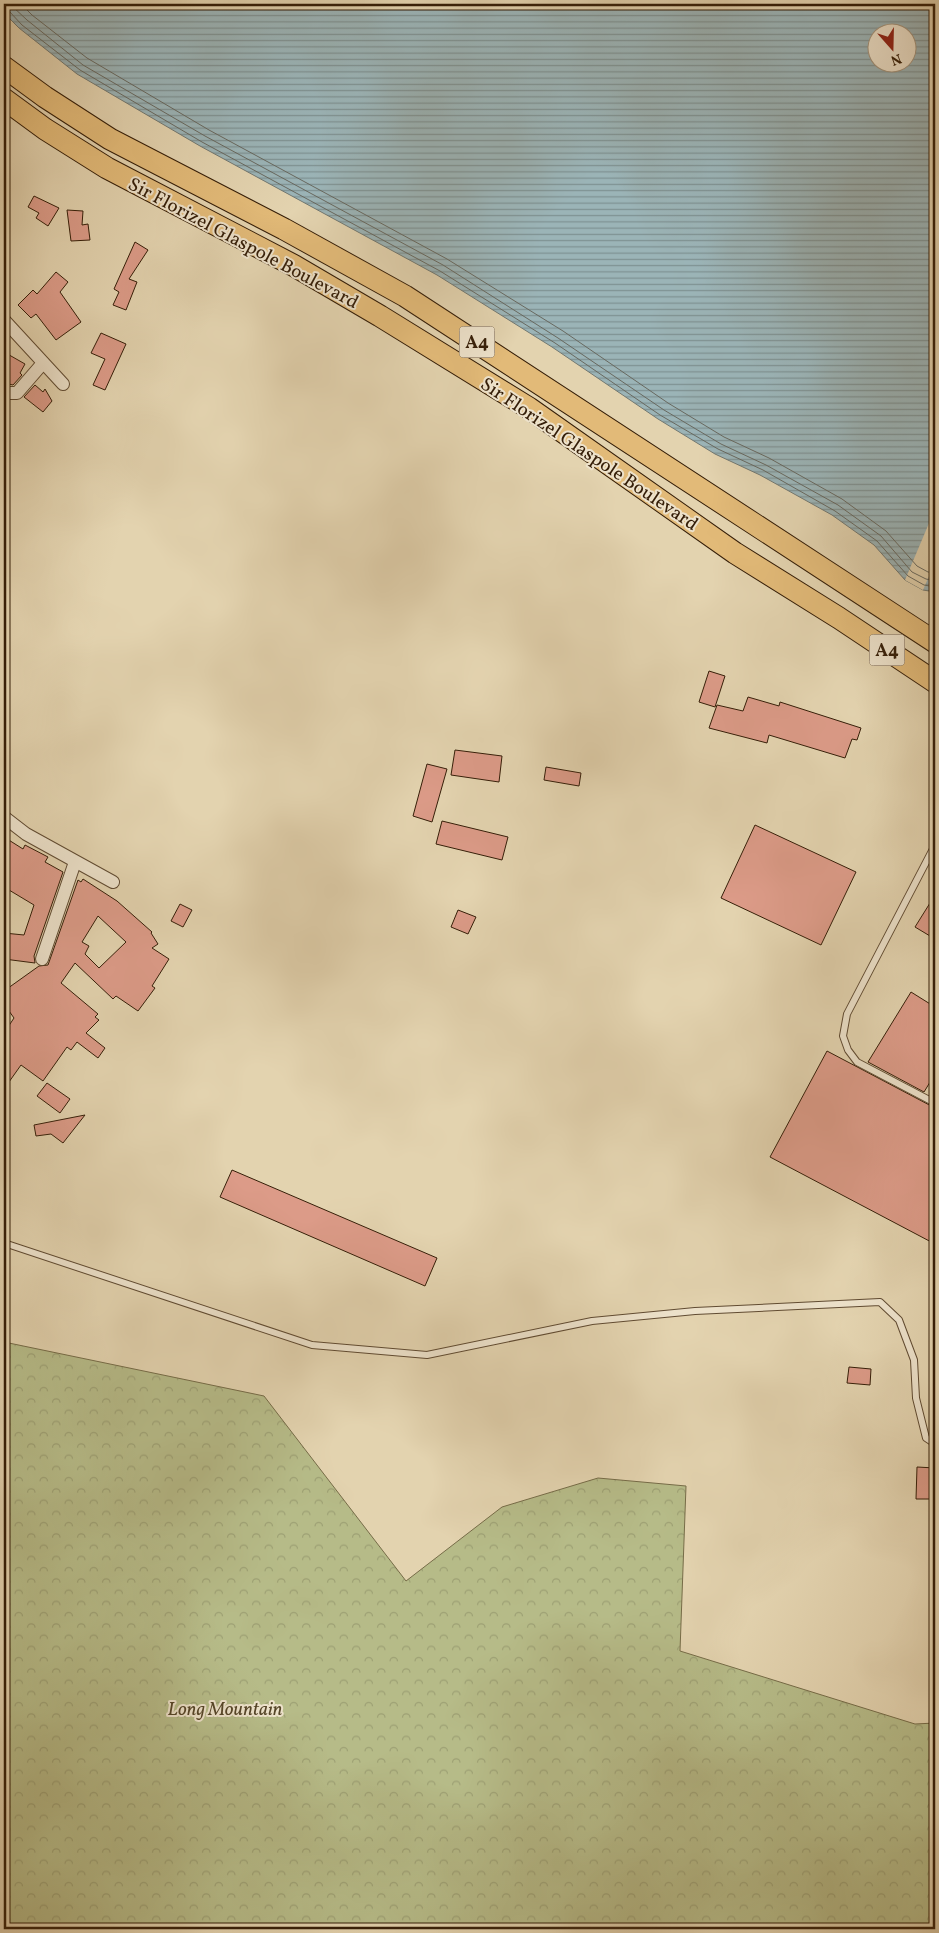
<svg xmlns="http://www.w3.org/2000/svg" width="939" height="1933" font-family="Vollkorn,serif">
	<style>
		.forest { fill: url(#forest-crowns); stroke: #766c48 }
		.water { fill: url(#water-rules); stroke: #727871; fill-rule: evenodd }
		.pier { fill: #e3d3af }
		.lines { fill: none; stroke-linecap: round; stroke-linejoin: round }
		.shore { stroke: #686960; stroke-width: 1 }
		.building { fill: #dc9b88; stroke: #351e08; fill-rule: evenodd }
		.service-casing { stroke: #604b32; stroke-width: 8 }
		.minor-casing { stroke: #604b32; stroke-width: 14 }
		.trunk-casing { stroke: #351e08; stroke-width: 23 }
		.service { stroke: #ede2cb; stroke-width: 6 }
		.minor { stroke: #ede2cb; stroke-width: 12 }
		.trunk { stroke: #e2ba78; stroke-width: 21 }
		.labels { text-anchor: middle; stroke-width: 4; stroke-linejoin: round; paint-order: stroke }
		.shield { fill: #ede2cb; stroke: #6c5942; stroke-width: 1 }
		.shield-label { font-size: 18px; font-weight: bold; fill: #351e08 }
		.street-label { font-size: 19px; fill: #351e08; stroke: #ede2cb }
		.park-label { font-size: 19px; font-style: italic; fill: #554528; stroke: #ede2cb }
	</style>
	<defs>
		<pattern id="forest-crowns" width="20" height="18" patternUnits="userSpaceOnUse" patternTransform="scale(1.25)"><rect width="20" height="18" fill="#b6bb88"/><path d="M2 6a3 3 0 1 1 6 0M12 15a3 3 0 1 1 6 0" fill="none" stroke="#9da074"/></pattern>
		<pattern id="water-rules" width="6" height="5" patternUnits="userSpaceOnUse" patternTransform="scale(1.25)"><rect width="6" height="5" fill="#9bb4b7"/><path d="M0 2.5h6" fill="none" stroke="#7f9293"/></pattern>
	</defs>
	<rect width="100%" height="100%" fill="#e3d3af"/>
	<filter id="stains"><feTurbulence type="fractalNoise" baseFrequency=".004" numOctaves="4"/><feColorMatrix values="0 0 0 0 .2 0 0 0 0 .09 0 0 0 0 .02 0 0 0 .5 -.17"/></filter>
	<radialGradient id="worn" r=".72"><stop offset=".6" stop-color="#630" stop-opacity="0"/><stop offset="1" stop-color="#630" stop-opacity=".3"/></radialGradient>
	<!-- forest -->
	<path class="forest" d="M4,1342l260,54 142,185 96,-74 96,-29 88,8 -6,165 235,73 20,-1v206h-931z"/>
	<!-- water -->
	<path class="water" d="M4,4h931v588l-12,-2 -18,-10 -31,-35 -42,-30 -72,-40 -45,-21 -57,-35 -106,-72 -115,-72 -237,-129 -123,-72 -58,-46 -15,-15zM876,32h30v30h-30z"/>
	<!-- pier -->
	<path class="pier" d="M935,509v53l-12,28 -18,-10z"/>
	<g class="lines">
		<!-- shore -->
		<g class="shore">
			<path d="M7,4l5,2 15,14 56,45 122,71 238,129 115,73 106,72 57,34 45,21 72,40 43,31 31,36 14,7 9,2"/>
			<path d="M21,4l11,11 55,43 122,72 238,129 116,72 105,72 56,34 45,21 73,41 44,32 31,35 11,6 7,1"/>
			<path d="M4,10l5,1 13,14 58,45 122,72 238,129 115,72 105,72 58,34 45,21 72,41 42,30 31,35 16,9 11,2"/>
		</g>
	</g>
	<!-- building -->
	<g class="building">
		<path d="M34,196l25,12 -11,18 -12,-8 3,-5 -11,-6z"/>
		<path d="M67,210l16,1 -1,14 6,-1 2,16 -19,1z"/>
		<path d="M135,242l13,8 -19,29 8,3 -11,28 -13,-5 6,-13 -5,-3z"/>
		<path d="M56,272l12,10 -8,10 21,30 -25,18 -20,-26 -5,4 -13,-13 15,-15 4,4z"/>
		<path d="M101,333l25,11 -21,46 -12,-5 12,-26 -14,-6z"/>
		<path d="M4,352l21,12 -5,9 2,2 -9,10 -9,-2z"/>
		<path d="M35,385l8,7 2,-3 7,12 -9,11 -19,-15z"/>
		<path d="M709,671l16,5 -10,31 -16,-5z"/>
		<path d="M748,697l31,9 1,-4 81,26 -4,12 -5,-1 -7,19 -76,-23 -2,8 -58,-15 8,-23 26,6z"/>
		<path d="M455,750l47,6 -3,26 -48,-7z"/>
		<path d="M427,764l20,5 -15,53 -19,-6z"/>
		<path d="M546,767l35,6 -2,13 -35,-6z"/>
		<path d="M442,821l66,16 -6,23 -66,-16z"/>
		<path d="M755,825l101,47 -35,73 -100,-47z"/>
		<path d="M4,837l19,12 2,-4 23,12 -3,5 18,10 -29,84 1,7 -31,-4v-26l20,2 10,-30 -25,-15 -5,7z"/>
		<path d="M83,879l34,22 35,31 -1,1 7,11 -6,4 17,11 -17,27 3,2 -17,23 -22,-15 -3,3 -38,-36 -14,20 37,31 -3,3 4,3 -13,13 19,15 -7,10 -21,-16 -6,8 -4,-3 -24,34 -22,-16 -17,24v-56l10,-15 -10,-14v-13l35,-25 9,-1 30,-85 3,2zM98,916l28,26 -27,26 -14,-14 4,-8 -7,-4z"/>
		<path d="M935,895v44l-20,-12z"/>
		<path d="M180,904l12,6 -9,17 -12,-6z"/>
		<path d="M458,910l18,7 -8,17 -17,-7z"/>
		<path d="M911,992l24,15v67l-11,18 -56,-30z"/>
		<path d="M827,1051l108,57v136l-165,-87z"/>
		<path d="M47,1083l23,16 -10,14 -23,-17z"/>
		<path d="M85,1115l-22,28 -12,-9 -15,2 -2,-11z"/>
		<path d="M232,1170l205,88 -12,28 -205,-89z"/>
		<path d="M849,1367l22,2 -1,16 -23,-2z"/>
		<path d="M917,1467l18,1v31h-19z"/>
	</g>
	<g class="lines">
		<defs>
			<g id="service">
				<path d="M935,845l-88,169 -4,22 5,14 9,12 78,41"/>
				<path d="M4,1243l308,102 115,10 165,-34 103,-10 185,-9 19,18 15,40 2,38 10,40 9,6"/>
			</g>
			<g id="minor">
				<path d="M4,320l59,64"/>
				<path d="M4,393h13l26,-30"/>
				<path d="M4,817l22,17 87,48"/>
				<path d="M42,959l33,-97"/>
			</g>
			<g id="trunk">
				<path d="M4,67l41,30 65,42 174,90 121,67 530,346"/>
				<path d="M4,99l41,30 62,39 186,97 87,51 149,92 206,145 104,65 96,64"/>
			</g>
		</defs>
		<!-- service casing -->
		<use href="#service" class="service-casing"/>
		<!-- minor casing -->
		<use href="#minor" class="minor-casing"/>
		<!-- trunk casing -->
		<use href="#trunk" class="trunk-casing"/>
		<!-- service -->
		<use href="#service" class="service"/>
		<!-- minor -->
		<use href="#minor" class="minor"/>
		<!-- trunk -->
		<use href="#trunk" class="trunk"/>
	</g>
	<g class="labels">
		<!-- shield labels -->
		<g class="shield">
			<rect x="459.5" y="326.5" width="35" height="31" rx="4"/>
			<rect x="869.5" y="634.5" width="35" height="31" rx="4"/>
		</g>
		<g class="shield-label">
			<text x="477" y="348">A4</text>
			<text x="887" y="656">A4</text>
		</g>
		<!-- street labels -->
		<g class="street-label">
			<text transform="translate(244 242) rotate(28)" y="7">Sir Florizel Glaspole Boulevard</text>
			<text transform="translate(590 453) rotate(34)" y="7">Sir Florizel Glaspole Boulevard</text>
		</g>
		<!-- park labels -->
		<g class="park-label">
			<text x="225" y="1715">Long Mountain</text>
		</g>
	</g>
	<!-- margin -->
	<rect width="939" height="1933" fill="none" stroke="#e3d3af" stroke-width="20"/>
	<rect x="5" y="5" width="929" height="1923" fill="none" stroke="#351e08" stroke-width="2.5"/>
	<rect x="10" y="10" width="919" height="1913" fill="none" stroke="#351e08"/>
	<!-- north arrow -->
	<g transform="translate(892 48) rotate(160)"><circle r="24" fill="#ede2cb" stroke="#a3947d"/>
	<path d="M0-4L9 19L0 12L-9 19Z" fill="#8f2418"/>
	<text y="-8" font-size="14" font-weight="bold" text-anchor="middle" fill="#351e08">N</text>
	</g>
	<rect width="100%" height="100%" filter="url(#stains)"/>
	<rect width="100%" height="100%" fill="url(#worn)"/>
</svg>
